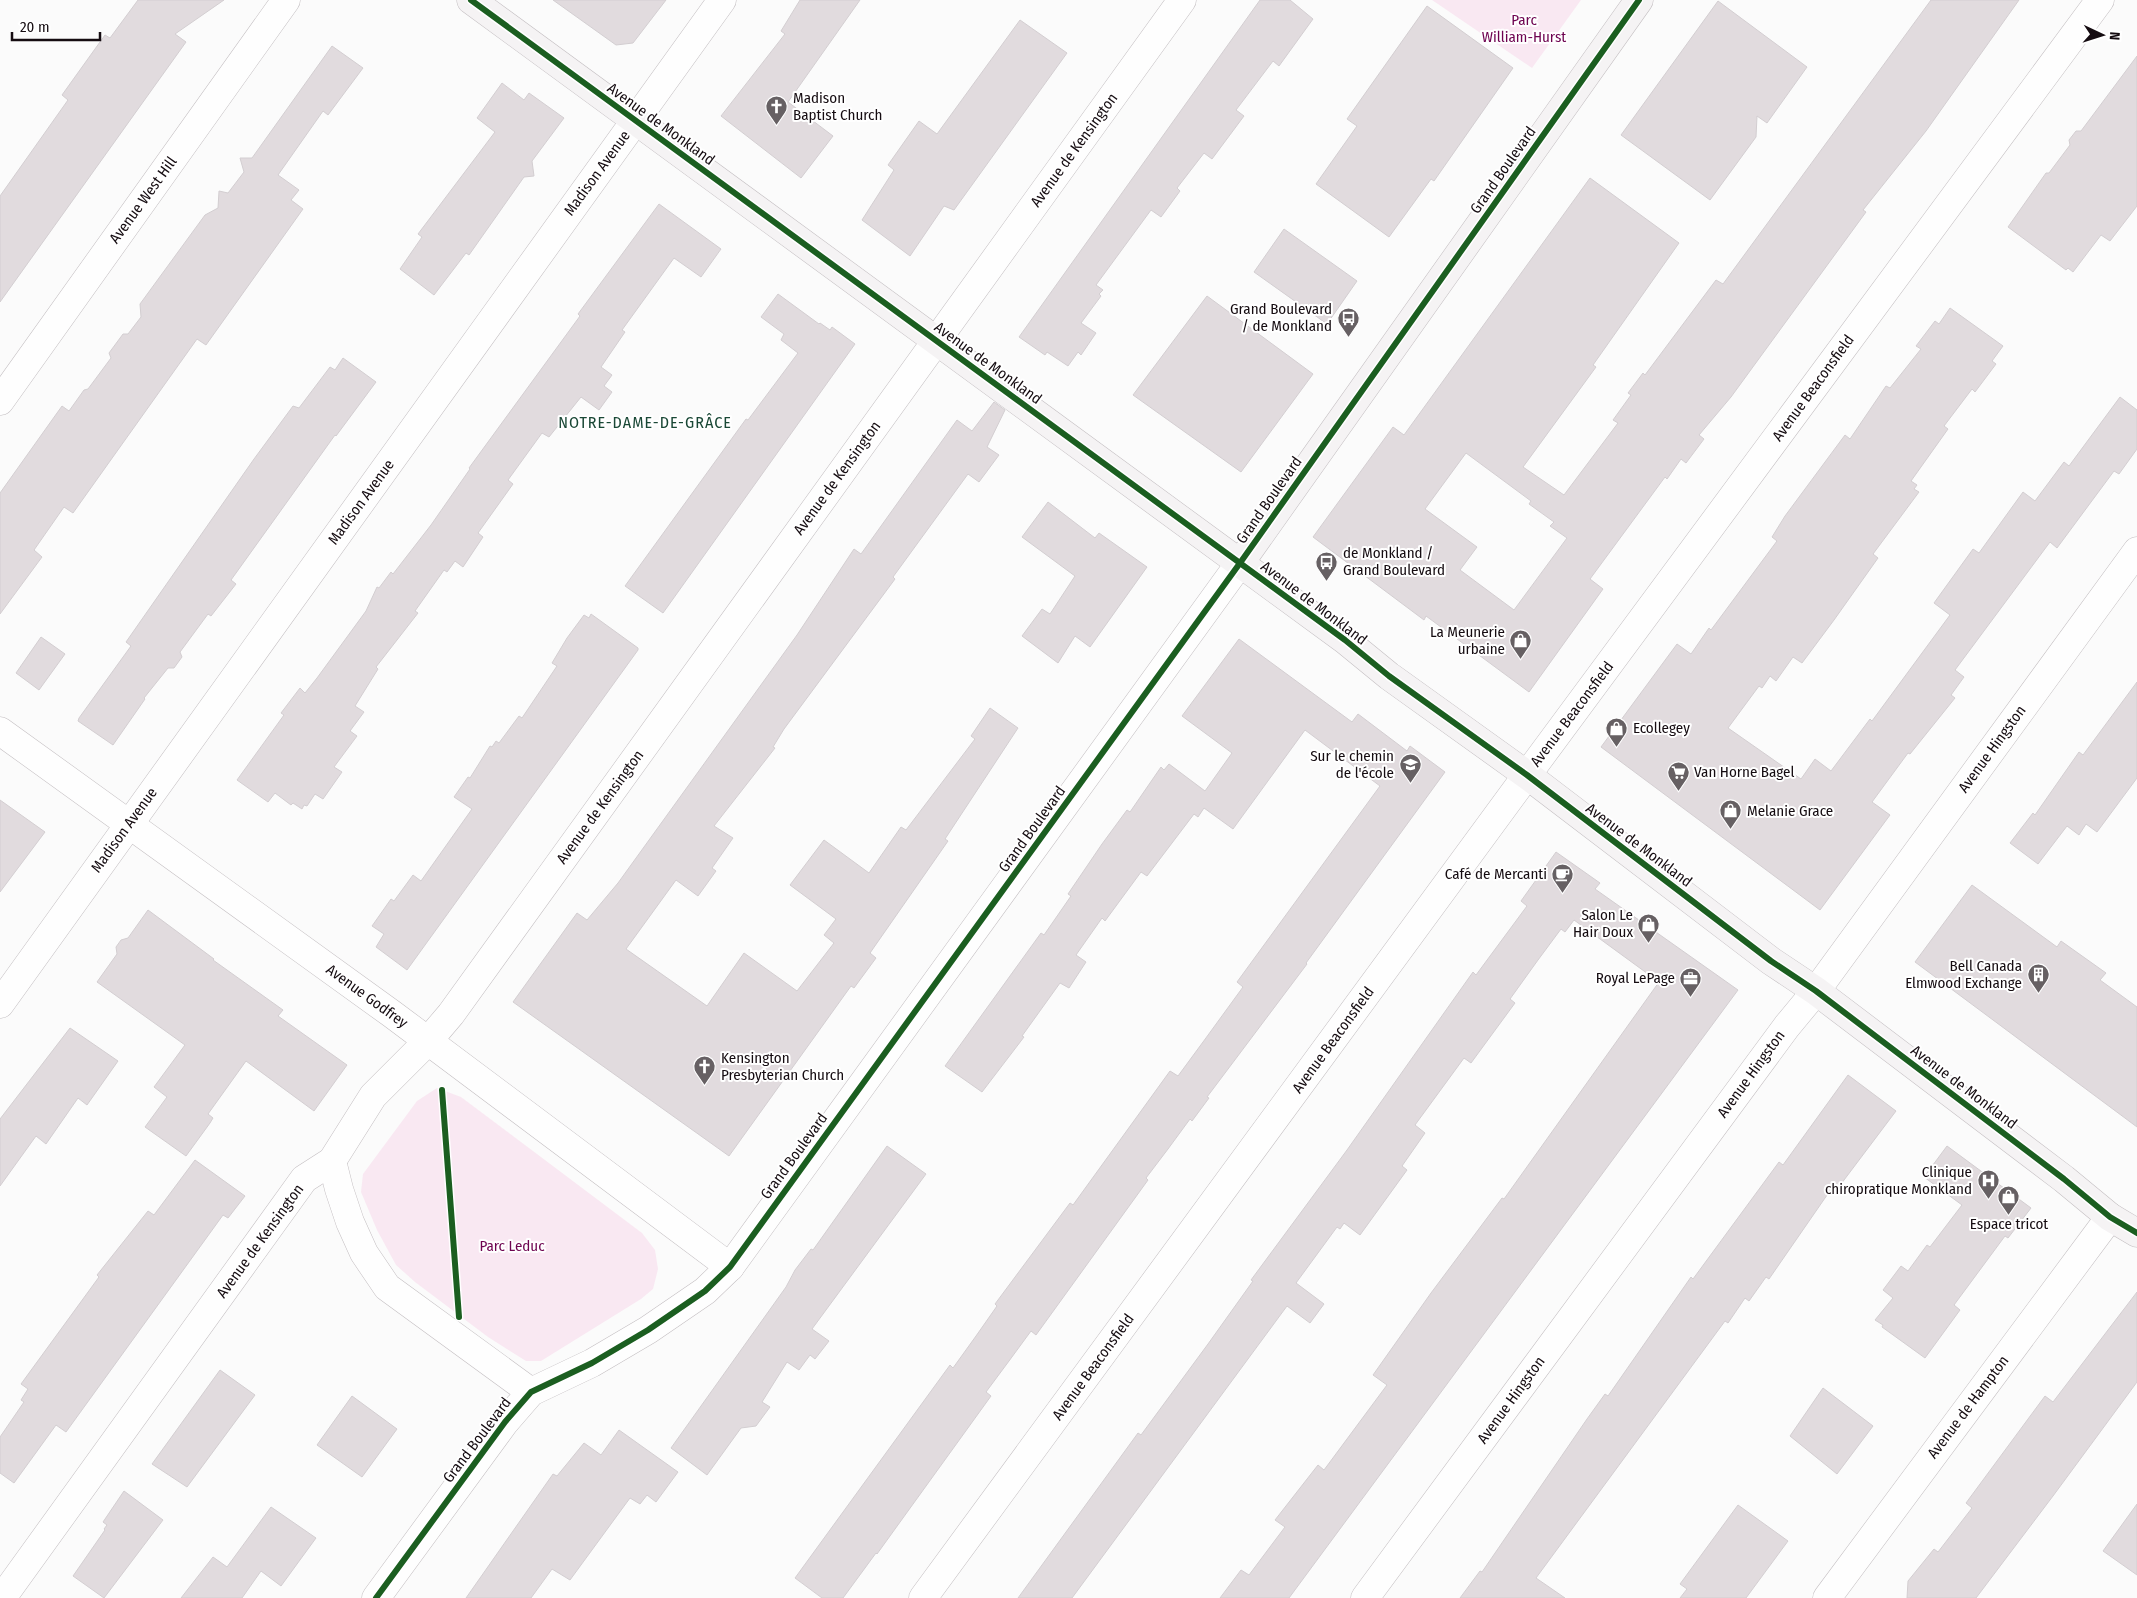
<svg xmlns="http://www.w3.org/2000/svg" width="2137" height="1598" font-family="'Fira Sans Condensed',sans-serif">
	<style>
		.green { fill: #f9e8f2 }
		.building { fill: #e1dbde; stroke: #d3ced1; fill-rule: evenodd }
		.lines { fill: none; stroke-linecap: round; stroke-linejoin: round }
		.street-casing { stroke: #c3bec1; stroke-width: 29 }
		.secondary-casing { stroke: #c3bec1; stroke-width: 29 }
		.street { stroke: #fefefe; stroke-width: 28 }
		.secondary { stroke: #f5f3f4; stroke-width: 28 }
		.cycleway-casing { stroke: #fff; stroke-width: 9 }
		.cycleway { stroke: #1b5e20; stroke-width: 6 }
		.labels { text-anchor: middle; stroke-width: 4; stroke-linejoin: round; paint-order: stroke }
		.park-label { font-size: 15px; fill: #6e0350; stroke: #fff }
		.poi-label { font-size: 15px; fill: #150c11; stroke: #fff; text-anchor: end }
		.street-label { font-size: 15px; fill: #150c11; stroke: #fff }
		.neighbourhood-label { font-size: 16px; letter-spacing: 1px; fill: #1a4836; stroke: #fff }
	</style>
	<rect width="100%" height="100%" fill="#fbfbfb"/>
	<!-- green -->
	<g class="green">
		<path d="M1432,0h149l-49,68z"/>
		<path d="M437,1088l24,9 181,136 13,17 3,19 -5,20 -12,10 -100,62h-15l-38,-24 -73,-55 -19,-17 -19,-35 -16,-38 2,-18 54,-73z"/>
	</g>
	<!-- building -->
	<g class="building">
		<path d="M138,0h86l-49,34 11,8 -186,260v-106l68,-96 -6,-5 43,-60 5,3z"/>
		<path d="M553,0h113l-33,43 -17,2z"/>
		<path d="M800,0h60l-72,102 45,34 -32,42 -80,-62 64,-82 -4,-3z"/>
		<path d="M1260,0h30l23,19 -34,47 -6,-5 -37,49 8,6 -32,43 -8,-6 -27,35 3,3 -19,26 -10,-7 -55,75 7,5 -4,4 2,2 -20,27 15,10 -15,22 -3,-3 -10,14 -21,-14 -2,3 -26,-18z"/>
		<path d="M1931,0h88l-93,131 -63,79 3,2 -135,185 -32,38 5,4 -18,24 -5,-4 -14,20 -2,-2 -75,102 13,10 -74,103 -103,-76 -2,4 -111,-83 80,-110 11,8 186,-257 89,65 -86,122 3,2 -73,100 41,28 54,-72 -5,-3 18,-25 -3,-2 15,-20 2,2 71,-95 7,4zM1466,453l65,48 -2,3 25,18 -4,4 17,12 -53,72 -54,-40 17,-23 -52,-38z"/>
		<path d="M1718,1l89,66 -40,56 -10,-7 -1,21 -46,63 -89,-65z"/>
		<path d="M1427,6l86,62 -79,113 -3,-2 -42,58 -73,-53 41,-58 -10,-7z"/>
		<path d="M1020,20l47,33 -113,157 -10,-4 -34,50 -48,-36 32,-50 -6,-5 31,-44 18,13z"/>
		<path d="M332,46l31,22 -35,47 -5,-4 -45,64 21,15 -8,10 12,9 -97,136 -9,-6 -124,174 -9,-6 -30,43 8,7 -42,57v-121l62,-87 7,5 15,-21 4,-1 23,-31 -2,-5 14,-19h5l13,-17 -1,-13 65,-89 13,-7 1,-17 9,2 16,-21 -4,-14h12z"/>
		<path d="M2137,56v150l-27,35 -9,-6 -28,37 -5,-4 -2,2 -58,-43 38,-54h3l21,-28 -1,-5 7,-9h5z"/>
		<path d="M502,83l22,17 5,-7 35,25 -32,43 2,15 -10,1 -55,78 -3,-2 -32,42 -34,-26 22,-32 -4,-3 77,-102 -18,-14z"/>
		<path d="M659,204l62,45 -20,28 -27,-19 -52,72 3,2 -24,35 11,8 -8,11 8,6 -13,18 -18,-13 -32,40 -7,-4 -34,47 5,4 -35,49 5,4 -20,30 -8,-6 -8,11 -3,-2 -29,41 3,2 -42,54 2,2 -23,37 9,6 -14,19 7,5 -23,31 8,5 -19,27 -8,-5 -8,12 -3,-1 -2,4 -9,-6 -2,2 -16,-12 -7,9 -31,-22 47,-65 -3,-2 19,-25 5,5 12,-15 49,-67 11,-24 2,1 12,-16 2,2 38,-49 39,-56 -1,-1 111,-152 -2,-2z"/>
		<path d="M1284,229l73,52 -30,43 -73,-52z"/>
		<path d="M778,294l41,30 1,-1 10,7 2,-3 23,17 -192,269 -38,-27 121,-167 2,1 50,-67 -17,-13 3,-6 -23,-17z"/>
		<path d="M1207,296l106,78 -72,98 -108,-77z"/>
		<path d="M1950,308l53,38 -11,15 4,3 -21,28 -3,-3 -28,37 4,3 -37,52 6,4 -3,4 5,3 -46,62 5,4 -44,62 -32,43 -9,-6 -17,24 -6,-5 -8,12 -3,-2 -31,42 73,51 14,-20 16,12 39,-52 2,2 78,-106 -16,-12 39,-54 6,4 44,-61 12,9 29,-39 5,4 51,-69 17,13v39l-18,25 -5,-3 -57,77 -7,-6 -95,128 9,7 -13,18 4,3 -45,56 -2,-1 -36,49 18,13 -70,95 -219,-163 76,-103 14,10 18,-26 2,2 66,-89 -5,-4 13,-21 60,-81 5,4 36,-53 4,2 31,-39 -5,-3 19,-25 4,3z"/>
		<path d="M343,358l33,24 -40,54 -1,-1 -104,145 5,4 -25,32 -3,-2 -28,38 2,5 -8,11h-6l-24,30 1,1 -32,46 -35,-24 1,-3 52,-72 -5,-4 128,-183 39,-53 6,2 31,-41 5,3z"/>
		<path d="M994,402l11,8 -18,37 12,8 -20,27 -11,-8 -75,103 2,2 -111,150 -11,18 2,1 -61,78 19,12 -21,30 4,3 -18,25 -22,-16 -50,69 81,57 37,-53 53,38 37,-48 -10,-8 12,-16 -46,-34 34,-45 45,33 32,-46 5,3 69,-91 -4,-3 19,-28 28,20 -73,111 3,2 -78,112 6,5 -22,30 -3,-2 -122,170 -216,-154 64,-89 10,7 31,-37 179,-248 57,-86 7,5 96,-134 15,11z"/>
		<path d="M1048,502l47,36 4,-5 48,34 -57,80 -15,-11 -17,27 -36,-27 20,-27 8,5 25,-38 -53,-39z"/>
		<path d="M591,614l47,34v2l-231,320 -31,-23 8,-13 -12,-8 19,-27 3,2 19,-26 8,6 51,-72 -18,-12 14,-20 2,1 20,-32 2,1 4,-6 3,2 20,-27 3,2 35,-52 -5,-3 15,-25 17,-23 5,3z"/>
		<path d="M41,637l24,17 -26,36 -23,-17z"/>
		<path d="M1239,639l113,83 6,-8 49,37 3,-5 35,26 -139,191 1,1 -100,133 2,1 -17,23 -2,-2 -22,30 -22,29 2,2 -112,155 -5,-4 -22,30 -23,31 5,4 -114,158 -1,-1 -33,45h-21l-27,-20 155,-213 3,3 23,-32 21,-30 -2,-2 75,-101 3,2 97,-134 8,5 25,-34 40,-55 -6,-5 143,-196 -75,-56 -72,99 -29,-21 -6,9 -4,-3 -47,62 -6,-4 -36,49 -3,-3 -26,37 10,7 -17,26 -9,-5 -38,53 2,1 -42,55 -37,-26 96,-133 3,2 27,-39 -3,-2 34,-50 25,-34 3,2 31,-45 3,3 5,-6 36,27 27,-38 -50,-37z"/>
		<path d="M2137,682v96l-40,54 -11,-8 -7,11 -12,-9 -29,38 -28,-21 23,-30 2,2 44,-63 4,3z"/>
		<path d="M0,800l45,32 -45,60z"/>
		<path d="M1556,852l44,31 -5,6 143,101 -449,608h-69l21,-28 8,5 36,-48 -10,-7 43,-55 6,5 63,-85 -14,-10 58,-82 71,-95 2,1 155,-217 -85,-62 -9,12 -4,-3 -23,31 -28,39 5,4 -44,60 -7,-5 -49,67 10,8 -23,33 5,4 -47,65 -16,-12 -4,6 -3,-2 -41,56 28,21 -14,19 -23,-17 -215,292h-54l120,-165 3,2 67,-91 45,-63 -2,-1 96,-130 126,-178 3,3 51,-69 -6,-5z"/>
		<path d="M1972,885l85,62 4,-6 45,32 -6,7 37,27v120l-222,-165z"/>
		<path d="M148,910l66,49 -1,1 70,50 -5,6 69,49 -33,46 -68,-50 -38,53 5,4 -3,5 -24,33 -41,-29 22,-30 -13,-10 31,-42 -88,-63 20,-28 -1,-7 5,-7 7,-2z"/>
		<path d="M70,1028l48,33 -31,44 -9,-7 -32,46 -10,-8 -36,50v-67z"/>
		<path d="M1848,1075l48,36 -58,77 -4,-3 -65,94 -3,-2 -17,24 -4,-3 -17,25 -3,-2 -189,257 29,20h-105l20,-27 2,1 105,-153 18,-25 3,2 83,-119 2,2 86,-117 4,3z"/>
		<path d="M887,1146l39,28 -114,155 17,12 -14,18 -5,-4 -11,15 -12,-8 -25,40 8,5 -14,19 -15,2 -34,47 -36,-27 115,-161 9,-17 16,-21 2,1z"/>
		<path d="M1947,1146l84,62 -23,30 -3,-2 -51,69 6,5 -35,48 -43,-31 1,-2 -8,-5 18,-22 -10,-8 18,-24 7,5 19,-26 3,2 32,-42 -38,-28z"/>
		<path d="M195,1160l50,36 -17,22 -5,-3 -157,217 -10,-7 -42,58 -14,-10v-36l24,-35 -3,-2 7,-11 -7,-5 78,-107 -2,-2 51,-64 6,4z"/>
		<path d="M2137,1292v90l-84,114 -77,102h-69l1,-17 26,-32 4,3 34,-44 -6,-5 79,-107 8,6z"/>
		<path d="M220,1370l35,25 -68,92 -35,-23z"/>
		<path d="M1823,1388l50,38 -36,48 -47,-38z"/>
		<path d="M352,1396l45,33 -35,48 -45,-32z"/>
		<path d="M619,1430l59,42 -22,30 -9,-7 -7,9 -10,-6 -60,82 -18,-11 -21,29h-65l87,-124 4,2 27,-33 17,12z"/>
		<path d="M124,1491l39,29 -59,78 -31,-22 32,-46 -1,-1 3,-4 -4,-3z"/>
		<path d="M2137,1504v71l-34,-24z"/>
		<path d="M1738,1505l50,36 -42,57h-66l7,-9 -7,-5z"/>
		<path d="M271,1507l45,31 -35,48 -20,-15 -19,27h-61l32,-41 14,10z"/>
	</g>
	<g class="lines">
		<defs>
			<g id="street">
				<path d="M0,401l286,-401"/>
				<path d="M0,731l392,283 338,253"/>
				<path d="M0,1004l722,-1004"/>
				<path d="M332,1161l7,28 11,33 14,31 23,34 144,105"/>
				<path d="M2,1598l302,-419 28,-18 41,-65 55,-55 23,-27 731,-1014"/>
				<path d="M376,1598l129,-176 26,-30 61,-29 56,-33 57,-39 25,-24 510,-704"/>
				<path d="M923,1598l604,-823 573,-775"/>
				<path d="M1365,1598l422,-572 29,-35 321,-440"/>
				<path d="M1827,1598l283,-381"/>
			</g>
			<g id="secondary">
				<path d="M471,0l874,640 44,36 138,99 244,186 45,30 248,188 46,38 27,16"/>
				<path d="M1240,563l399,-563"/>
			</g>
		</defs>
		<!-- street casing -->
		<use href="#street" class="street-casing"/>
		<!-- secondary casing -->
		<use href="#secondary" class="secondary-casing"/>
		<!-- street -->
		<use href="#street" class="street"/>
		<!-- secondary -->
		<use href="#secondary" class="secondary"/>
		<defs>
			<g id="cycleway">
				<path d="M471,0l874,640 44,36 138,99 244,186 45,30 248,188 46,38 27,16"/>
				<path d="M442,1090l17,227"/>
				<path d="M376,1598l129,-176 26,-30 61,-29 56,-33 57,-39 25,-24 510,-704 399,-563"/>
			</g>
		</defs>
		<!-- cycleway casing -->
		<use href="#cycleway" class="cycleway-casing"/>
		<!-- cycleway -->
		<use href="#cycleway" class="cycleway"/>
	</g>
	<!-- icons -->
	<defs>
		<symbol id="church-pin" viewBox="-11 -11 22 30"><path d="M0 17L-7.5 6A9.5 9.5 0 1 1 7.5 6Z" fill="#666063" stroke="#fff"/><path d="M-1.2-6h2.4v3.5h3.3v2.4h-3.3V6h-2.4V-.1h-3.3v-2.4h3.3Z" fill="#fff"/></symbol>
		<symbol id="bus-pin" viewBox="-11 -11 22 30"><path d="M0 17L-7.5 6A9.5 9.5 0 1 1 7.5 6Z" fill="#666063" stroke="#fff"/><path d="M-5-6H5V4H4V6H2V4H-2V6H-4V4H-5ZM-3.5-4V0h7V-4ZM-3.5 1.2v1.5H-2V1.2ZM2 1.2v1.5H3.5V1.2Z" fill="#fff"/></symbol>
		<symbol id="shop-pin" viewBox="-11 -11 22 30"><path d="M0 17L-7.5 6A9.5 9.5 0 1 1 7.5 6Z" fill="#666063" stroke="#fff"/><path d="M-5-2.5h2.3a2.7 3.5 0 0 1 5.4 0H5L5.5 6h-11ZM-1.5-2.5h3a1.5 2.3 0 0 0-3 0Z" fill="#fff"/></symbol>
		<symbol id="school-pin" viewBox="-11 -11 22 30"><path d="M0 17L-7.5 6A9.5 9.5 0 1 1 7.5 6Z" fill="#666063" stroke="#fff"/><path d="M0-5L7-2L0 1L-7-2ZM-4 1L0 2.5L4 1V4Q0 6-4 4Z" fill="#fff"/></symbol>
		<symbol id="supermarket-pin" viewBox="-11 -11 22 30"><path d="M0 17L-7.5 6A9.5 9.5 0 1 1 7.5 6Z" fill="#666063" stroke="#fff"/><path d="M-6-5.5h2.5l.6 2H6L4.5 2H-2.5L-4.4-4H-6ZM-1.5 3.2a1.3 1.3 0 1 0 .1 0ZM3 3.2a1.3 1.3 0 1 0 .1 0Z" fill="#fff"/></symbol>
		<symbol id="cafe-pin" viewBox="-11 -11 22 30"><path d="M0 17L-7.5 6A9.5 9.5 0 1 1 7.5 6Z" fill="#666063" stroke="#fff"/><path d="M-5.5-4.5H6V0H3Q3 3.5 0 3.5H-2.5Q-5.5 3.5-5.5 0ZM3-3.2v2h1.7v-2ZM-6 4.5H4V6H-6Z" fill="#fff"/></symbol>
		<symbol id="building-pin" viewBox="-11 -11 22 30"><path d="M0 17L-7.5 6A9.5 9.5 0 1 1 7.5 6Z" fill="#666063" stroke="#fff"/><path d="M-4-6H4V6H1V3H-1V6H-4ZM-2.5-4.3h1.7v1.8h-1.7ZM.8-4.3h1.7v1.8H.8ZM-2.5-1h1.7V.8h-1.7ZM.8-1h1.7V.8H.8Z" fill="#fff"/></symbol>
		<symbol id="office-pin" viewBox="-11 -11 22 30"><path d="M0 17L-7.5 6A9.5 9.5 0 1 1 7.5 6Z" fill="#666063" stroke="#fff"/><path d="M-6-3h4V-5.5h4V-3h4V5H-6ZM-1-4.5V-3h2v-1.5ZM-6 0V1H6V0Z" fill="#fff"/></symbol>
		<symbol id="hospital-pin" viewBox="-11 -11 22 30"><path d="M0 17L-7.5 6A9.5 9.5 0 1 1 7.5 6Z" fill="#666063" stroke="#fff"/><path d="M-5-5h3v3.5h4V-5h3V5h-3V1.5h-4V5h-3Z" fill="#fff"/></symbol>
	</defs>
	<g fill-rule="evenodd">
		<use href="#church-pin" x="764" y="94" width="25" height="34"/>
		<use href="#bus-pin" x="1336" y="306" width="25" height="34"/>
		<use href="#bus-pin" x="1314" y="550" width="25" height="34"/>
		<use href="#shop-pin" x="1508" y="628" width="25" height="34"/>
		<use href="#shop-pin" x="1604" y="716" width="25" height="34"/>
		<use href="#school-pin" x="1398" y="752" width="25" height="34"/>
		<use href="#supermarket-pin" x="1666" y="760" width="25" height="34"/>
		<use href="#shop-pin" x="1718" y="798" width="25" height="34"/>
		<use href="#cafe-pin" x="1550" y="862" width="25" height="34"/>
		<use href="#shop-pin" x="1636" y="912" width="25" height="34"/>
		<use href="#building-pin" x="2026" y="962" width="25" height="34"/>
		<use href="#office-pin" x="1678" y="966" width="25" height="34"/>
		<use href="#church-pin" x="692" y="1054" width="25" height="34"/>
		<use href="#hospital-pin" x="1976" y="1168" width="25" height="34"/>
		<use href="#shop-pin" x="1996" y="1184" width="25" height="34"/>
	</g>
	<g class="labels">
		<!-- park labels -->
		<g class="park-label">
			<text x="1524" y="25">Parc<tspan x="1524" dy="17">William-Hurst</tspan></text>
			<text x="512" y="1251">Parc Leduc</text>
		</g>
		<!-- poi labels -->
		<g class="poi-label">
			<text x="793" y="103" text-anchor="start">Madison<tspan x="793" dy="17">Baptist Church</tspan></text>
			<text x="1332" y="314">Grand Boulevard<tspan x="1332" dy="17">/ de Monkland</tspan></text>
			<text x="1343" y="558" text-anchor="start">de Monkland /<tspan x="1343" dy="17">Grand Boulevard</tspan></text>
			<text x="1505" y="637">La Meunerie<tspan x="1505" dy="17">urbaine</tspan></text>
			<text x="1633" y="733" text-anchor="start">Ecollegey</text>
			<text x="1394" y="761">Sur le chemin<tspan x="1394" dy="17">de l'école</tspan></text>
			<text x="1694" y="777" text-anchor="start">Van Horne Bagel</text>
			<text x="1747" y="816" text-anchor="start">Melanie Grace</text>
			<text x="1547" y="879">Café de Mercanti</text>
			<text x="1633" y="920">Salon Le<tspan x="1633" dy="17">Hair Doux</tspan></text>
			<text x="2022" y="971">Bell Canada<tspan x="2022" dy="17">Elmwood Exchange</tspan></text>
			<text x="1675" y="983">Royal LePage</text>
			<text x="721" y="1063" text-anchor="start">Kensington<tspan x="721" dy="17">Presbyterian Church</tspan></text>
			<text x="1972" y="1177">Clinique<tspan x="1972" dy="17">chiropratique Monkland</tspan></text>
			<text x="2009" y="1229" text-anchor="middle">Espace tricot</text>
		</g>
		<!-- street labels -->
		<g class="street-label">
			<text transform="translate(661 124) rotate(36)" y="5">Avenue de Monkland</text>
			<text transform="translate(1074 150) rotate(-54)" y="5">Avenue de Kensington</text>
			<text transform="translate(1503 170) rotate(-55)" y="5">Grand Boulevard</text>
			<text transform="translate(597 173) rotate(-54)" y="5">Madison Avenue</text>
			<text transform="translate(143 200) rotate(-54)" y="5">Avenue West Hill</text>
			<text transform="translate(988 363) rotate(36)" y="5">Avenue de Monkland</text>
			<text transform="translate(1813 388) rotate(-54)" y="5">Avenue Beaconsfield</text>
			<text transform="translate(837 478) rotate(-54)" y="5">Avenue de Kensington</text>
			<text transform="translate(1269 500) rotate(-55)" y="5">Grand Boulevard</text>
			<text transform="translate(361 502) rotate(-54)" y="5">Madison Avenue</text>
			<text transform="translate(1314 603) rotate(37)" y="5">Avenue de Monkland</text>
			<text transform="translate(1572 714) rotate(-53)" y="5">Avenue Beaconsfield</text>
			<text transform="translate(1992 749) rotate(-54)" y="5">Avenue Hingston</text>
			<text transform="translate(600 807) rotate(-54)" y="5">Avenue de Kensington</text>
			<text transform="translate(1032 829) rotate(-54)" y="5">Grand Boulevard</text>
			<text transform="translate(124 830) rotate(-54)" y="5">Madison Avenue</text>
			<text transform="translate(1639 845) rotate(37)" y="5">Avenue de Monkland</text>
			<text transform="translate(367 996) rotate(36)" y="5">Avenue Godfrey</text>
			<text transform="translate(1333 1040) rotate(-54)" y="5">Avenue Beaconsfield</text>
			<text transform="translate(1751 1074) rotate(-54)" y="5">Avenue Hingston</text>
			<text transform="translate(1964 1087) rotate(37)" y="5">Avenue de Monkland</text>
			<text transform="translate(794 1156) rotate(-54)" y="5">Grand Boulevard</text>
			<text transform="translate(260 1241) rotate(-54)" y="5">Avenue de Kensington</text>
			<text transform="translate(1093 1367) rotate(-54)" y="5">Avenue Beaconsfield</text>
			<text transform="translate(1511 1400) rotate(-54)" y="5">Avenue Hingston</text>
			<text transform="translate(1968 1407) rotate(-53)" y="5">Avenue de Hampton</text>
			<text transform="translate(477 1440) rotate(-53)" y="5">Grand Boulevard</text>
		</g>
		<!-- neighbourhood labels -->
		<g class="neighbourhood-label">
			<text x="645" y="428">NOTRE-DAME-DE-GRÂCE</text>
		</g>
	</g>
	<!-- north arrow -->
	<g transform="translate(2102 35) rotate(94)" stroke="#ffffff" stroke-width="4" paint-order="stroke">
	<path d="M0-4L9 19L0 12L-9 19Z" fill="#150c11"/>
	<text y="-8" font-size="14" font-weight="bold" text-anchor="middle" fill="#150c11">N</text>
	</g>
	<!-- scale -->
	<path d="M12 32v8h88v-8" fill="none" stroke="#150c11" stroke-width="2.5"/>
	<text x="20" y="32" font-size="15" fill="#150c11" stroke="#ffffff" stroke-width="4" paint-order="stroke">20 m</text>
</svg>
